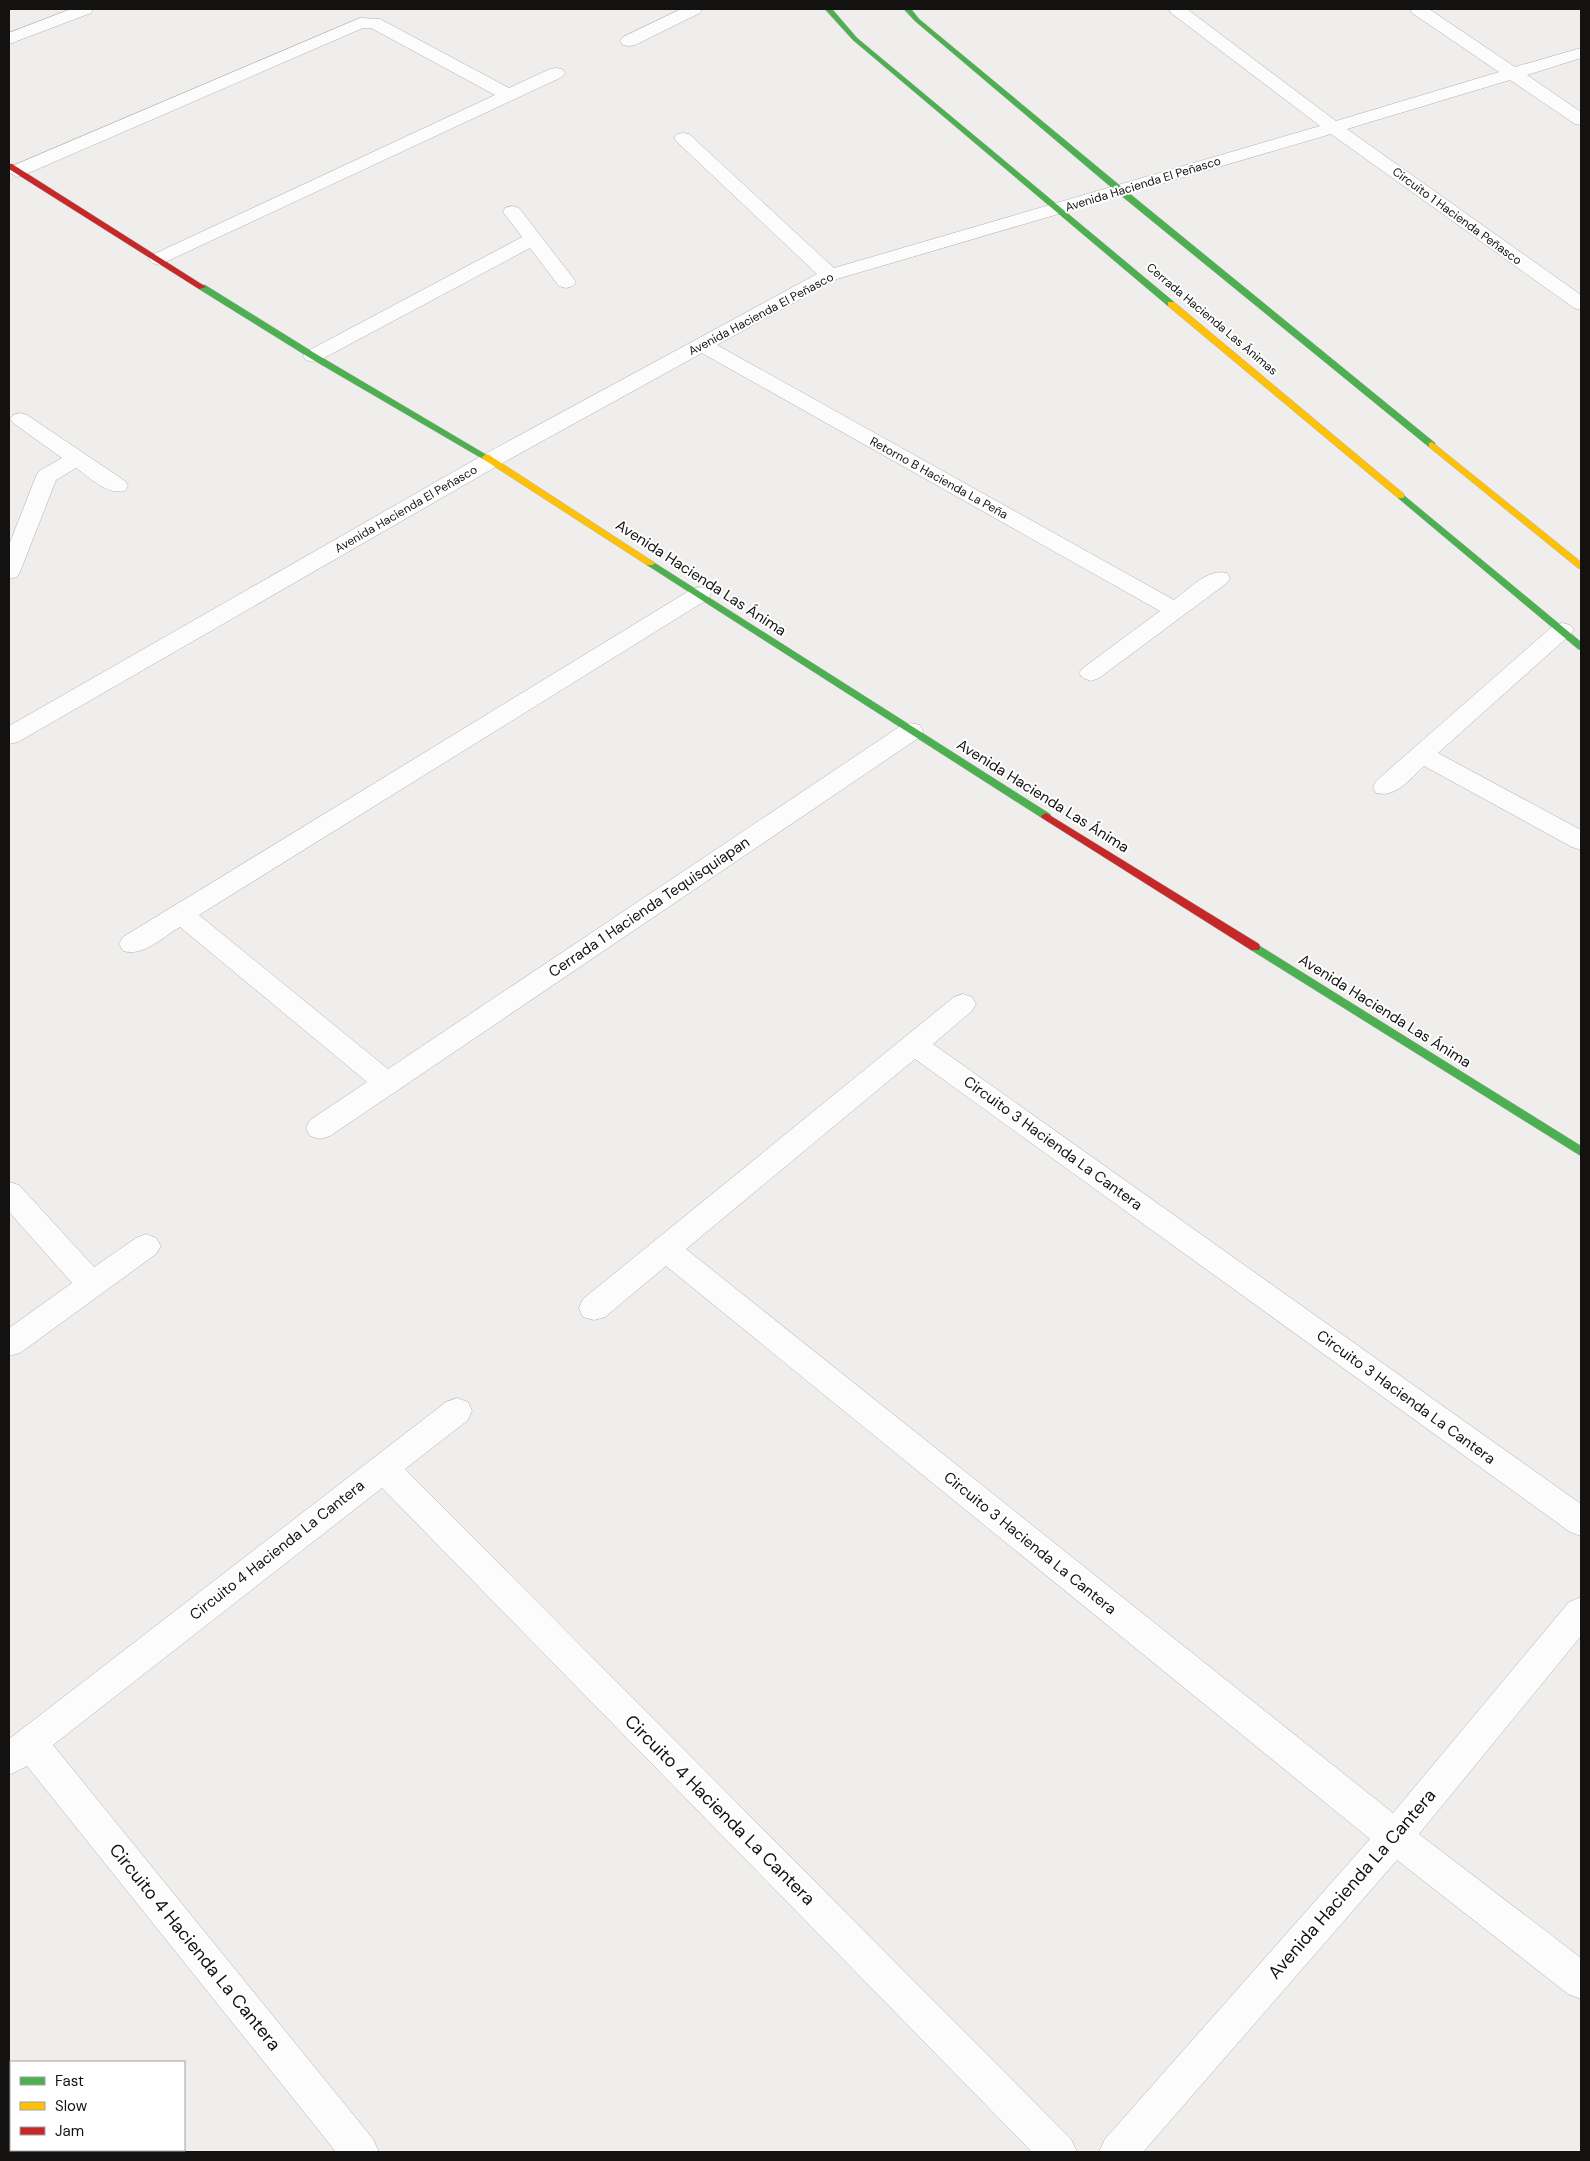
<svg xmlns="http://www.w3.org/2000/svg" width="1590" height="2161" font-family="'DM Sans',sans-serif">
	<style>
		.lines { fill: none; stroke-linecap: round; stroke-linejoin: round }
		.street-casing { stroke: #b0b0ae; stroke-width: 1 }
		.fast-casing { stroke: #b0b0ae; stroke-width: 1 }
		.slow-casing { stroke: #b0b0ae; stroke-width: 1 }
		.jam-casing { stroke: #b0b0ae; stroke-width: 1 }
		.street { fill: #fdfcfc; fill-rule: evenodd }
		.fast { fill: #4caf50; fill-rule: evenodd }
		.slow { fill: #ffc107; fill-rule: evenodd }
		.jam { fill: #c62828; fill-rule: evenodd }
		.labels { text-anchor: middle; stroke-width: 4; stroke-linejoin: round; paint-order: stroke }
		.far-street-label { font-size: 12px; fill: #131211; stroke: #fff }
		.street-label { font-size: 15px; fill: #131211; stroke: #fff }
		.near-street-label { font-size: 18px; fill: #131211; stroke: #fff }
	</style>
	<rect width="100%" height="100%" fill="#efeeec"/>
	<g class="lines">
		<defs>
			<g id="street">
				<path d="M71,9h22l-2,4 -82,31v-11z"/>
				<path d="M681,9h21l-2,4 -65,32 -6,1 -6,-1 -3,-4 3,-4z"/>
				<path d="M1169,9h18l149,112 163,-49 -87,-59 -2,-4h19l86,58 66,-19v10l-54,17 54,37v13l-6,-1 -65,-44 -163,49 234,166v15l-7,-2 -243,-174 -494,145 -120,66 457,255c15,-11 34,-32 53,-27l3,5 -3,5 -128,95 -8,3 -8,-3 -4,-5 4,-5 77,-57 -458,-258 -203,112 -481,277 -9,2v-18l474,-271 334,-181 -140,-132 -3,-4 3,-4 6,-1 6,1 145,134 486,-142 -149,-113z"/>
				<path d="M360,18l20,1 129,69 41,-19 6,-1 6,1 3,4 -3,4 -403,188 -7,-2 -3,-4 3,-4 343,-160 -124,-67h-8l-339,147 -7,2 -8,-5 1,-5z"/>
				<path d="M512,206l7,2 54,70 3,4 -3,4 -7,2 -7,-2 -29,-38 -210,112 -7,2 -7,-2 -3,-4 3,-4 216,-115 -19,-25 2,-4z"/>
				<path d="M20,413l7,2 98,66 3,5 -3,5c-18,4 -35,-13 -49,-23l-20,12 -36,92 -3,5 -8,2v-34l27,-69 3,-5 23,-13 -49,-35 -3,-4 3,-4z"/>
				<path d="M700,587l8,2 3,5 -3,5 -509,316 189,154 514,-344 9,-2 9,2 3,6 -3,6 -590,399 -10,3 -10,-3 -4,-8 4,-8 57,-38 -187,-155c-17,10 -37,30 -57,24l-4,-7 4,-7 569,-348z"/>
				<path d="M1562,623l8,2 4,5 -4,5 -132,118 143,77v20l-9,-3 -148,-81c-14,13 -28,32 -48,27l-3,-6 3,-6 178,-156z"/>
				<path d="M963,994l9,3 4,7 -4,7 -39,33 648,460v32l-11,-4 -655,-473 -229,190 707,564 176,-211 12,-5v39l-162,198 162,124v41l-13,-5 -171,-134 -254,292h-44l6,-13 265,-300 -704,-573 -61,51 -11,3 -11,-3 -4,-9 4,-9 371,-302z"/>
				<path d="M9,1182l10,3 75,82 42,-29 10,-4 10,4 5,8 -5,8 -136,99 -11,3v-28l63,-45 -63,-71z"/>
				<path d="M457,1398l11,4 4,9 -4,9 -63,49 666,670 6,13h-45l-650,-664 -329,257 320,394 6,13h-43l-309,-386 -18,9v-36l437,-337z"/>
			</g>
			<g id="fast">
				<path d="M825,9h7l25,29 317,264v4h-6l-315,-266z"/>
				<path d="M904,9h7l8,10 205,170 311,254v4h-6l-311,-254 -203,-172z"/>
				<path d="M199,285h6l111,69 174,103 -4,3 -3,-1 -173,-101 -111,-69z"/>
				<path d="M1401,493l180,149v8l-3,-1 -180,-151v-4z"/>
				<path d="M650,560l400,254 1,2 -1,2h-8l-395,-253 -2,-2z"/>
				<path d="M1255,943l326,203v10l-330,-206 -1,-3z"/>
			</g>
			<g id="slow">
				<path d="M1168,302h6l230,192v4h-6l-230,-192z"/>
				<path d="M1432,442l149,120v7l-3,-1 -149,-121v-4z"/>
				<path d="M486,454l3,1 166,108 -2,2h-6l-164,-106 -1,-2z"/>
			</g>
			<g id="jam">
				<path d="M9,164h3l194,123 -7,2 -190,-120z"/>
				<path d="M1046,813l213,131 1,3 -1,3h-8l-209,-132 -1,-2z"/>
			</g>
		</defs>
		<!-- street casing -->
		<use href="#street" class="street-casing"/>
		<!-- fast casing -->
		<use href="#fast" class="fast-casing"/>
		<!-- slow casing -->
		<use href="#slow" class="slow-casing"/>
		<!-- jam casing -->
		<use href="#jam" class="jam-casing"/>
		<!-- street -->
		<use href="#street" class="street"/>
		<!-- fast -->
		<use href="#fast" class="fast"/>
		<!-- slow -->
		<use href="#slow" class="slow"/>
		<!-- jam -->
		<use href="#jam" class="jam"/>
	</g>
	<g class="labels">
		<!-- far-street labels -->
		<g class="far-street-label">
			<text transform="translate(1143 184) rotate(-17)" y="4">Avenida Hacienda El Peñasco</text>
			<text transform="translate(1457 216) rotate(36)" y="4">Circuito 1 Hacienda Peñasco</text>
			<text transform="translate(761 314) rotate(-28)" y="4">Avenida Hacienda El Peñasco</text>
			<text transform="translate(1212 319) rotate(40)" y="4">Cerrada Hacienda Las Ánimas</text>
			<text transform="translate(939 478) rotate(29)" y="4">Retorno B Hacienda La Peña</text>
			<text transform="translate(406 509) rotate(-30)" y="4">Avenida Hacienda El Peñasco</text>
		</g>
		<!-- street labels -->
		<g class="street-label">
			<text transform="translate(701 578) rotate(33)" y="5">Avenida Hacienda Las Ánima</text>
			<text transform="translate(1043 796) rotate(32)" y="5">Avenida Hacienda Las Ánima</text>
			<text transform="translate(649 907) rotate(-34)" y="5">Cerrada 1 Hacienda Tequisquiapan</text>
			<text transform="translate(1385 1011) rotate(32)" y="5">Avenida Hacienda Las Ánima</text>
			<text transform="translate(1053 1143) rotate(36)" y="5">Circuito 3 Hacienda La Cantera</text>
			<text transform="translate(1406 1397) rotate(36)" y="5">Circuito 3 Hacienda La Cantera</text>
			<text transform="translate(1030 1543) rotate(39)" y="5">Circuito 3 Hacienda La Cantera</text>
			<text transform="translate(277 1550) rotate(-38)" y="5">Circuito 4 Hacienda La Cantera</text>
		</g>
		<!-- near-street labels -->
		<g class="near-street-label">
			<text transform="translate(720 1810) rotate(45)" y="6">Circuito 4 Hacienda La Cantera</text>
			<text transform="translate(1352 1884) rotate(-49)" y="6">Avenida Hacienda La Cantera</text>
			<text transform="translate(195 1947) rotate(51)" y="6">Circuito 4 Hacienda La Cantera</text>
		</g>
	</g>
	<!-- border -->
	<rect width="1590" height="2161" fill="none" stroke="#131211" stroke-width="20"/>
	<!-- legend -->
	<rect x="10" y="2061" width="175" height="90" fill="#ffffff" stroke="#a1a0a0"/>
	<rect x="20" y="2077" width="25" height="8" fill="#4caf50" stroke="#a1a0a0"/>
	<text x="55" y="2086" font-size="15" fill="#131211">Fast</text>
	<rect x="20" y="2102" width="25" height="8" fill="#ffc107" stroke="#a1a0a0"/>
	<text x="55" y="2111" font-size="15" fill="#131211">Slow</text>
	<rect x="20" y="2127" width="25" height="8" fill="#c62828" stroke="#a1a0a0"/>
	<text x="55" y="2136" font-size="15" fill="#131211">Jam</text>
</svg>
